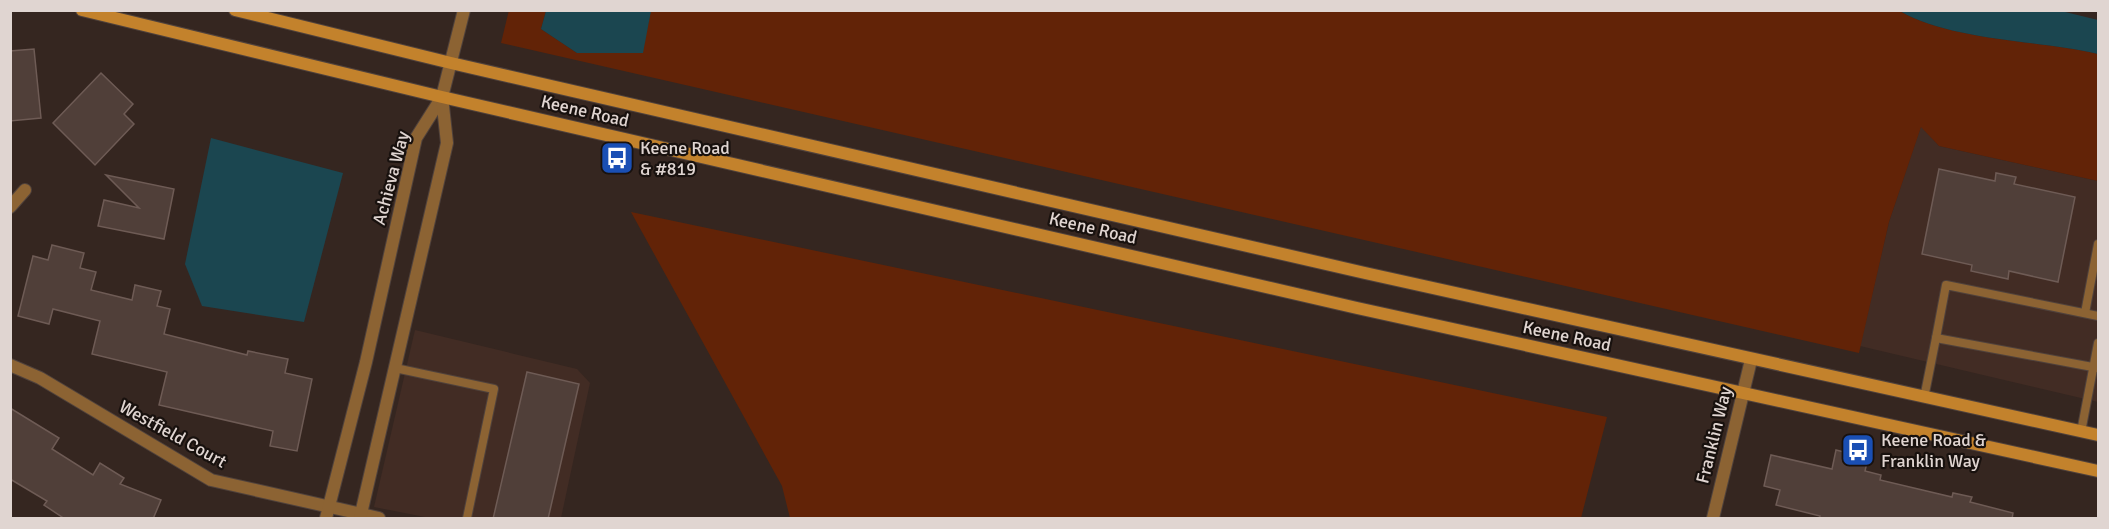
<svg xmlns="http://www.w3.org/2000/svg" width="2109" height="529" font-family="Signika,sans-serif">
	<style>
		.built { fill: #422c24 }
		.green { fill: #622307 }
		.water { fill: #1b4650 }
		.building { fill: #503f39; stroke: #6e5b55; stroke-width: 1.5 }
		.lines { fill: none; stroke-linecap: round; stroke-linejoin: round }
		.service-casing { stroke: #50423c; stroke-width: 10 }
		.minor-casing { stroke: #50423c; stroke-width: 14 }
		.tertiary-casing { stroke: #50423c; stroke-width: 14 }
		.secondary-casing { stroke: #50423c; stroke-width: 14 }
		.service { stroke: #8c6333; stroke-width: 8 }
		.minor { stroke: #8c6333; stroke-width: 12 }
		.tertiary { stroke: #8c6333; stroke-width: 12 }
		.secondary { stroke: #c3822c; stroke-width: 12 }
		.labels { text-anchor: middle; stroke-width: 4.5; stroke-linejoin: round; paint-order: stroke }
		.street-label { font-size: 18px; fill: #e0d5d1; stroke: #18110e }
		.poi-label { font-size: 18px; fill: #e0d5d1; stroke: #18110e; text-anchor: start }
	</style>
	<rect width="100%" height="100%" fill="#352620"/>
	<!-- built -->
	<g class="built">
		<path d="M1921,126l18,20 159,35v221l-238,-56 29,-124z"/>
		<path d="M415,330l162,39 13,14 -29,135h-131l-56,-11z"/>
	</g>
	<!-- green -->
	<g class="green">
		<path d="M509,10l37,1 -5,18 36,24h65l9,-43 1249,1c51,30 139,29 198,43v127l-159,-35 -18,-19 -32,95 -30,131 -1349,-308 -9,-2z"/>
		<path d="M631,212l976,205 -26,101h-791l-8,-32z"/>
	</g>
	<!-- water -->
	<g class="water">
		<path d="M546,11h105l-8,42h-66l-36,-24z"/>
		<path d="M1900,11l157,-1 41,10v34c-59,-14 -147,-13 -198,-43z"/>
		<path d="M211,138l132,35 -39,149 -102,-16 -17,-42z"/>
	</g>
	<!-- building -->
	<g class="building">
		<path d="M34,49l7,69 -31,3v-70z"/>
		<path d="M101,73l32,31 -9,10 10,10 -39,41 -42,-42z"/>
		<path d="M1939,169l56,12 1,-8 20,4 -2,7 61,13 -17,85 -49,-11 -1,8 -37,-8 1,-6 -50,-11z"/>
		<path d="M106,175l68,14 -10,50 -66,-13 6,-26 35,8z"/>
		<path d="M52,245l32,8 -4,15 16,4 -5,18 41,10 3,-15 26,6 -4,15 13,3 -6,25 83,21 1,-4 40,8 -3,14 27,6 -15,72 -27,-5 3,-15 -114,-26 8,-33 -75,-18 8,-33 -47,-12 -4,15 -31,-8 15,-60 15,4z"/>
		<path d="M527,372l52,12 -31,135h-55z"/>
		<path d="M10,408l49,30 -7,11 41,26 7,-12 24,15 -4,6 41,16 -8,19h-88l-21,-14 3,-4 -37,-22z"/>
		<path d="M1836,450l32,8 -3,13 16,4 -1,5 72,17 1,-4 19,4 -2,5 43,11 -1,6h-193l1,-3 -44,-11 4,-15 -16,-4 7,-31 61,14z"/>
	</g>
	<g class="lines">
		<defs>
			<g id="service">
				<path d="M2085,313l13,-69"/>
				<path d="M2098,316l-152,-31 -10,53 162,30"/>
				<path d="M395,368l99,21 -27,129"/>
				<path d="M1924,398l12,-60"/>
				<path d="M2081,432l17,-89"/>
			</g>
			<g id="minor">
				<path d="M10,207l15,-17"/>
				<path d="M10,365l30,13 171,102 168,38"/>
				<path d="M1713,518l38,-158"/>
			</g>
			<g id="tertiary">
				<path d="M326,518l40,-156 50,-224 26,-41 22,-87"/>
				<path d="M360,518l87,-375 -5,-46"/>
			</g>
			<g id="secondary">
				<path d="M82,10l360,87 915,211 741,163"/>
				<path d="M235,10l216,53 914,210 733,162"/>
			</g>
		</defs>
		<!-- service casing -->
		<use href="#service" class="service-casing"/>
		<!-- minor casing -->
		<use href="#minor" class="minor-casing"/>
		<!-- tertiary casing -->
		<use href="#tertiary" class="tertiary-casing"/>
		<!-- secondary casing -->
		<use href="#secondary" class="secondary-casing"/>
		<!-- service -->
		<use href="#service" class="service"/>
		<!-- minor -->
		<use href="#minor" class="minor"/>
		<!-- tertiary -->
		<use href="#tertiary" class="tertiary"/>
		<!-- secondary -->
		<use href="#secondary" class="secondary"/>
	</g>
	<!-- icons -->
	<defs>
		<symbol id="bus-square" viewBox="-11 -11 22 22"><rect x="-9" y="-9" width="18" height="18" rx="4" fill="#1a4fb4" stroke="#18110e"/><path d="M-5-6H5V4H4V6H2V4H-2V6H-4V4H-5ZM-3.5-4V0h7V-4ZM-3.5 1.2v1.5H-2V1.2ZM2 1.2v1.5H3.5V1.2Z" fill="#fff"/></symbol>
	</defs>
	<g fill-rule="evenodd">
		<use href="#bus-square" x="598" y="139" width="38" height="38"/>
		<use href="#bus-square" x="1839" y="431" width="38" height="38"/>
	</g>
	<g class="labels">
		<!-- street labels -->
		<g class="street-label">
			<text transform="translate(585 111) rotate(13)" y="6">Keene Road</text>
			<text transform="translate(391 178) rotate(-75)" y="6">Achieva Way</text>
			<text transform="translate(1093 228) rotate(13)" y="6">Keene Road</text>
			<text transform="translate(1567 336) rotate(12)" y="6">Keene Road</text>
			<text transform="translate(173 434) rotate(29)" y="6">Westfield Court</text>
			<text transform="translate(1714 435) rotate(-76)" y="6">Franklin Way</text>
		</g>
		<!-- poi labels -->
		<g class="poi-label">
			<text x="640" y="154">Keene Road<tspan x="640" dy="21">&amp; #819</tspan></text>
			<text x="1881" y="446">Keene Road &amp;<tspan x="1881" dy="21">Franklin Way</tspan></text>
		</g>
	</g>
	<!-- border -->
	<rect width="2109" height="529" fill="none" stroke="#e0d5d1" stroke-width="24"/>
</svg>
